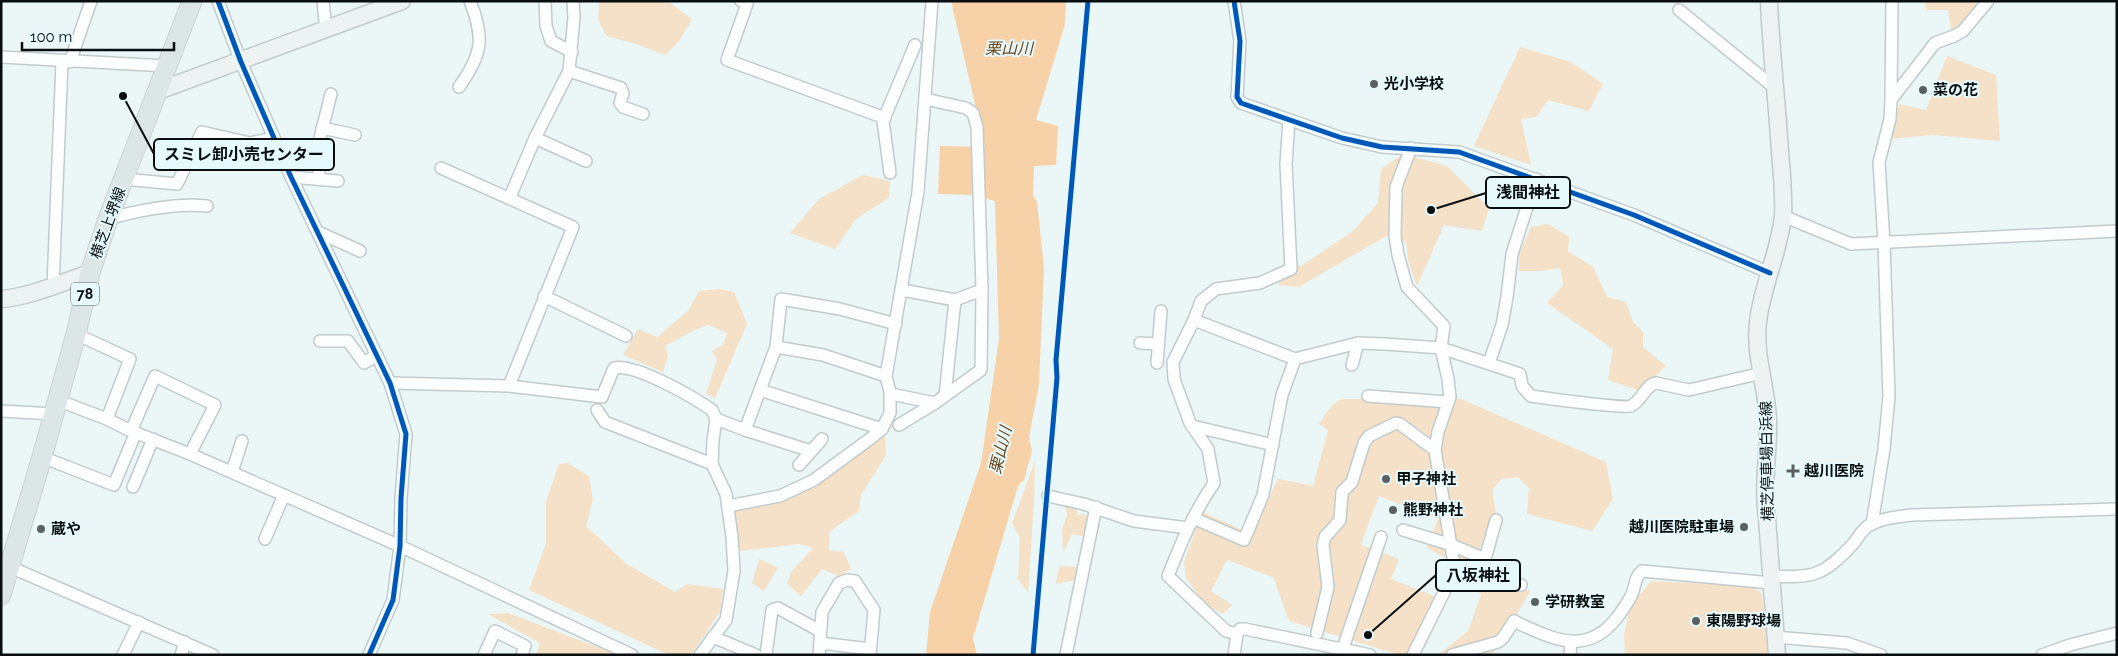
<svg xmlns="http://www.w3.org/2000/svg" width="2118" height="656" font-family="Raleway,'Noto Sans JP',sans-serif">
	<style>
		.green { fill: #f4e1c8 }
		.water { fill: #f7d2a8 }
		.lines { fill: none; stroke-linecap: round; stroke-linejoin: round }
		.street-casing { stroke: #c2cbcc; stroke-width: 14 }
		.secondary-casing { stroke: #c2cbcc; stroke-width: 19 }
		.primary-casing { stroke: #cbd1d1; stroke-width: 21 }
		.street { stroke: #fcfefe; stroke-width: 11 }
		.secondary { stroke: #edf2f2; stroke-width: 16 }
		.primary { stroke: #dde6e7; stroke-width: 19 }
		.cycleway-casing { stroke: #e6f9fc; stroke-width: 8 }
		.cycleway { stroke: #0057b8; stroke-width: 5 }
		.poi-dot { fill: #586062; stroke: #e6f9fc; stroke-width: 2 }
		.labels { text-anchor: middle; stroke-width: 4; stroke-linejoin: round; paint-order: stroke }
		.shield { fill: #e6f9fc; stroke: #4b5558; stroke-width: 1 }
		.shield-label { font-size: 14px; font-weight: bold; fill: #090f11 }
		.poi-label { font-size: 15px; font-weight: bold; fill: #090f11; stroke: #e6f9fc; text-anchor: start }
		.street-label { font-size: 15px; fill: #090f11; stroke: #e6f9fc }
		.water-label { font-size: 16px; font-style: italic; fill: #6d471b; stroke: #e6f9fc }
		.leader { fill: none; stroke: #090f11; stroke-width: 2 }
		.callout-dot { fill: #090f11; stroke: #e6f9fc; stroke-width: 2 }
		.callout { fill: #e6f9fc; stroke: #090f11; stroke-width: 2 }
		.callout-label { font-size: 16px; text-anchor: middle; font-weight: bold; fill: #090f11 }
	</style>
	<rect width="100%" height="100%" fill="#ebf6f7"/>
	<!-- green -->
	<g class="green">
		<path d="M599,1h68l25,18 -13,22 -14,14 -29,-11 -29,-8 -9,-16z"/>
		<path d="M1925,1h56l-14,19 -15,14 -4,-24h-22z"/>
		<path d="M1520,47l51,15 32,22 -14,27 -41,-11 -12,17 -15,2 10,46 -57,-19z"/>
		<path d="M1947,56l49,19 4,66 -67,-6 -43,4 9,-35 27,6z"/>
		<path d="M1403,154l44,12 42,42 -7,23 -38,-6 -27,61 -9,-25 -2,-19 -18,-7 -89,52 -21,-2 12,-21 11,2 51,-34 26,-29 3,-34z"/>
		<path d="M863,175l27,6 -1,17 -33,21 -21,30 -45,-16 29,-34z"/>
		<path d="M1549,224l20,13 -1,14 25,16 14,30 19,5 7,20 10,10v15l23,19 -26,25 -32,-11 5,-31 -66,-46 16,-18 -3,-17 -20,3h-21v-17l12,-27z"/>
		<path d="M719,289l15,3 13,32 -32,74 -9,-4 11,-34 -5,-9 11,-6 4,-12 -19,-8 -11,4 -32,17 3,10 -5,16 -40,-17 15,-26 19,8 31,-26 11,-20z"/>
		<path d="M1341,399h120l145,63 7,37 -21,32 -65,-17 2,-26 -11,-11 -16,2 -10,11 4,23 -19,41 53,38 -38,63h-54l30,-24 13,-36 -14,-25 -40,-22 11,-29 -59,-23 -18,49 38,14 -8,20 43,17 -27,59h-7l-111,-34 -16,-44 -46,-17 -16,31 21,14 -9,9 -19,-11 -18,-25 -2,-16 18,-50 50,22 26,-55 35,7 15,-56 -9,-6 12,-18z"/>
		<path d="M885,434l1,21 -25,40 -2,16 -29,20 -1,19 15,2 7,17 -12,7 -17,-7 -21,27 -14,-12 4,-12 22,-24 -14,-4 -59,7 -6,-41 50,-11z"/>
		<path d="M1035,461l-1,41 -6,91 -10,-14 2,-41 -8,-15z"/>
		<path d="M568,463l21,13 4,24 -7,26 41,38 48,28 12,-8 36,5 -3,23 -29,43h-22l-140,-65 17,-47v-41l13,-38z"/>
		<path d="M1074,497l4,18 6,-1 11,9 -7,14 -16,-3 -9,19 -1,-24 5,-14 -2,-8 -10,-4z"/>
		<path d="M759,559l19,9 -14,23 -12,-7z"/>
		<path d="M1059,566l20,1 -3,13 -20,4z"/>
		<path d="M1651,581l102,5 9,8 7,61h-144l-1,-20 6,-28z"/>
		<path d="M508,613l105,40v2h-77l4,-12 -52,-29z"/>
	</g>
	<!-- water -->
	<path class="water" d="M951,1h115l-1,23 -29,96 22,6 -2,39 -22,1 -1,29 4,7 7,66 -5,116 -10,54 3,13 -8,29 -6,6 -45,152 4,17h-51l4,-43 51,-149 18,-124 -4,-138 -20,-6 -37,-1 2,-48 45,1z"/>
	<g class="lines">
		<defs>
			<g id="street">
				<path d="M218,1l23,61 50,115 99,206 16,51 -5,64 -1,48 -7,54 -24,55"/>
				<path d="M323,1l3,30"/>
				<path d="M545,1l1,25 5,15 21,11"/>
				<path d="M741,1l6,3 -20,56 158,58"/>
				<path d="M1234,1l6,40 -3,56 4,6 101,35 40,9 77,5 175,63 136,58"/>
				<path d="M1679,10l96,78"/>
				<path d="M1,57l166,9"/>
				<path d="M70,62l21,-61"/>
				<path d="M569,71l52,17 2,5 -3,10 3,4 20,7"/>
				<path d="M459,87c23,-32 26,-49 11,-86"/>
				<path d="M1891,100l44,-57 19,-7 9,-5 25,-30"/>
				<path d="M322,128l33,7"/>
				<path d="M535,138l51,23"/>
				<path d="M1411,148l-15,39 -1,49 3,19 9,32 37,39 -3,22 7,31 2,18 -12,35 -3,18 20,120 -42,85"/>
				<path d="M191,157l37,6"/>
				<path d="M441,168l132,59 -64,159"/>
				<path d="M890,173l-7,-52 32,-76"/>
				<path d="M291,177l47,4"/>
				<path d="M124,179l53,5 25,-52 48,11 24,-5"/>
				<path d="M319,179v-37l12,-48"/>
				<path d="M510,197l25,-59 34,-67 5,-54 -1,-16"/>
				<path d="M1783,216l68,28 266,-13"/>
				<path d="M108,219c32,-9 66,-16 99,-13"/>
				<path d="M318,232l42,19"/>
				<path d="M53,286l9,-224"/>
				<path d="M902,290l53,10 27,-10"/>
				<path d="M544,296l82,40"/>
				<path d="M1194,320l101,39 63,-16 27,1 56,4 79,26 2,12 9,10c13,2 95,13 100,10 11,-5 14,-21 25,-23l33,7 73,-17"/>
				<path d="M76,334l54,25 -23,60"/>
				<path d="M320,341h28l16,22 13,-8"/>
				<path d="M1140,343l18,1"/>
				<path d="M776,347l47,8 63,21"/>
				<path d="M1157,363l4,-52"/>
				<path d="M1489,363l13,-38 5,-28 5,-43 24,-75"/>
				<path d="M1352,365l6,-22"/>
				<path d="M390,383l119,3 93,11 12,-29c21,-5 79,29 98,42l4,9 -3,21 -1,24 14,30 6,43 2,34 -8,49 -26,35"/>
				<path d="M760,390l122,39"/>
				<path d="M896,395l39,8"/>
				<path d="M945,396l10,-96"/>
				<path d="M1368,396l80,6"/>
				<path d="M57,400l50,19 24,12 59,23 210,92 232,109"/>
				<path d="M597,410l8,12 107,42"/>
				<path d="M1,411l53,3"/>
				<path d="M716,419l29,11 31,-83 5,-48 59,10 56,15"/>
				<path d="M899,425l36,-22 46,-33 1,-80 -5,-163 -4,-14 -7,-5 -41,-9"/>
				<path d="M1192,426l81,19"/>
				<path d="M745,430l66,21"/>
				<path d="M131,431l24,-55 60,29 -25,49"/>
				<path d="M42,457l72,28 22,-53"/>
				<path d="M799,465l23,-26"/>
				<path d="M232,472l10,-31"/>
				<path d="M133,487l20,-48"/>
				<path d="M1048,496l36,8 50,17 54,7"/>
				<path d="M728,506l52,-10 34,-16 57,-42 11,-9 8,-16v-21l-4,-16 32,-184 14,-191"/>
				<path d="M1193,518l51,22 19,-45 19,-100 13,-36"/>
				<path d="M1496,520l-11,39 5,16 31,10"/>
				<path d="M1872,524l12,-75 5,-53 -5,-153 -5,-81 11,-43 1,-19 1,-99"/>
				<path d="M1403,530l49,15 33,14"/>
				<path d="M265,539l19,-44"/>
				<path d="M10,567l203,88"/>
				<path d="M1771,576c43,2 52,0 82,-32 5,-6 8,-13 15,-18 13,-8 29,-9 44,-11l205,-6"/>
				<path d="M1514,621c53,26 83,35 116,-23 6,-9 3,-20 12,-27l130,12"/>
				<path d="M1317,633l11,-46 -5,-42 2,-8 15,-17 2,-28 10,-10 12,-39 5,-7 27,-13 4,1 35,26"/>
				<path d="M1237,634l3,-5h5l125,26"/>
				<path d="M713,637l43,18"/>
				<path d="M1776,637l71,6 34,12"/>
				<path d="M820,643l50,6"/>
				<path d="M1343,648l38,-111"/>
				<path d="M123,655l16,-33"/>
				<path d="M181,655l4,-13"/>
				<path d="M484,655l11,-24 30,15 -3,9"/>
				<path d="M766,655l6,-45 6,-2 42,23"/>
				<path d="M819,655l3,-43 17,-29 8,-3 8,1 19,29 -4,45"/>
				<path d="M1066,655l30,-148"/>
				<path d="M1234,655l3,-21 -11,-3 -58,-55c13,-33 26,-64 46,-93l-6,-34 -18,-26 -16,-44 -1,-17 21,-42 7,-19 15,-12 44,-6 31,-14 -5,-105 3,-44"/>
				<path d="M1452,655l46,-13 5,-4 11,-17"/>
				<path d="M1570,655l1,-13"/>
				<path d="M2042,655l28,-10 47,-12"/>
			</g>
			<g id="secondary">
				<path d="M1769,1c2,51 8,101 11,151 2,21 4,43 3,64 -4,37 -21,70 -25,106 -4,33 9,66 10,98 1,33 -6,65 -1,98l10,137"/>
				<path d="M158,91l244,-90"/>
				<path d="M1,299c29,-2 62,-17 89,-26"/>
			</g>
			<path id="primary" d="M1,595l41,-138 34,-123 14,-61 18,-54 84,-218"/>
		</defs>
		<!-- street casing -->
		<use href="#street" class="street-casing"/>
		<!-- secondary casing -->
		<use href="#secondary" class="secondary-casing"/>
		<!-- primary casing -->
		<use href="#primary" class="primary-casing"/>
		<!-- street -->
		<use href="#street" class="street"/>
		<!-- secondary -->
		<use href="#secondary" class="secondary"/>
		<!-- primary -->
		<use href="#primary" class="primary"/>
		<defs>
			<g id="cycleway">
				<path d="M218,1l23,61 50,115 99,206 16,51 -5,64 -1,48 -7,54 -24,55"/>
				<path d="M1234,1l6,40 -3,56 4,6 101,35 40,9 77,5 175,63 136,58"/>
				<path d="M1033,655l24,-277 -1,-18 32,-359"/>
			</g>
		</defs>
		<!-- cycleway casing -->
		<use href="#cycleway" class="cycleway-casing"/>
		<!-- cycleway -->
		<use href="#cycleway" class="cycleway"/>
	</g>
	<!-- markers -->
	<g class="poi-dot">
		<circle cx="1374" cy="84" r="5"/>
		<circle cx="1923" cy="90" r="5"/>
		<path d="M1790.5 463.5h5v5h5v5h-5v5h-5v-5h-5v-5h5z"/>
		<circle cx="1386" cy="479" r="5"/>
		<circle cx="1393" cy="510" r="5"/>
		<circle cx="1744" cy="527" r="5"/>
		<circle cx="41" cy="529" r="5"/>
		<circle cx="1535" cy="602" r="5"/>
		<circle cx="1696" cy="621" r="5"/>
	</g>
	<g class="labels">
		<!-- shield labels -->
		<rect class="shield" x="71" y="282.5" width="28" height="23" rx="4"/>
		<g class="shield-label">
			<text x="85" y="299">78</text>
		</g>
		<!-- poi labels -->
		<g class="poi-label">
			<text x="1384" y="89">光小学校</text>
			<text x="1933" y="95">菜の花</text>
			<text x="1804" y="476">越川医院</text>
			<text x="1396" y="484">甲子神社</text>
			<text x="1403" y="515">熊野神社</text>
			<text x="1734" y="532" text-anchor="end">越川医院駐車場</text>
			<text x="51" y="534">蔵や</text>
			<text x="1545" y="607">学研教室</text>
			<text x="1706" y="626">東陽野球場</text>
		</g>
		<!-- street labels -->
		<g class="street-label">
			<text transform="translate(108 223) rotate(-70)" y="5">横芝上堺線</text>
			<text transform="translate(1767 461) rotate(-91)" y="5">横芝停車場白浜線</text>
		</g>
		<!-- water labels -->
		<g class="water-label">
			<text x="1009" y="54">栗山川</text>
			<text transform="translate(1000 450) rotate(-76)" y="6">栗山川</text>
		</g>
	</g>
	<!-- callouts -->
	<path class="leader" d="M123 96L154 154M1431 210L1486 193M1368 635L1436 575"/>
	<g class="callout-dot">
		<circle cx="123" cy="96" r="5"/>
		<circle cx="1431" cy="210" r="5"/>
		<circle cx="1368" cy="635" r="5"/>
	</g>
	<g class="callout">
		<rect x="154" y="139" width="180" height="31" rx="5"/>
		<rect x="1486" y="177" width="84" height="31" rx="5"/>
		<rect x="1436" y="560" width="84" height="31" rx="5"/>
	</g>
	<g class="callout-label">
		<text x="244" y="160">スミレ卸小売センター</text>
		<text x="1528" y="198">浅間神社</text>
		<text x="1478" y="581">八坂神社</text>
	</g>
	<!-- border -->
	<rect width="2118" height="656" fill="none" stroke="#090f11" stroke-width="5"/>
	<!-- scale -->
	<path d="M22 42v8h152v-8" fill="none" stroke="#090f11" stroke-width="2.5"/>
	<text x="30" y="42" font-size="15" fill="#090f11" stroke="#e6f9fc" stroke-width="4" paint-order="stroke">100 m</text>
</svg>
